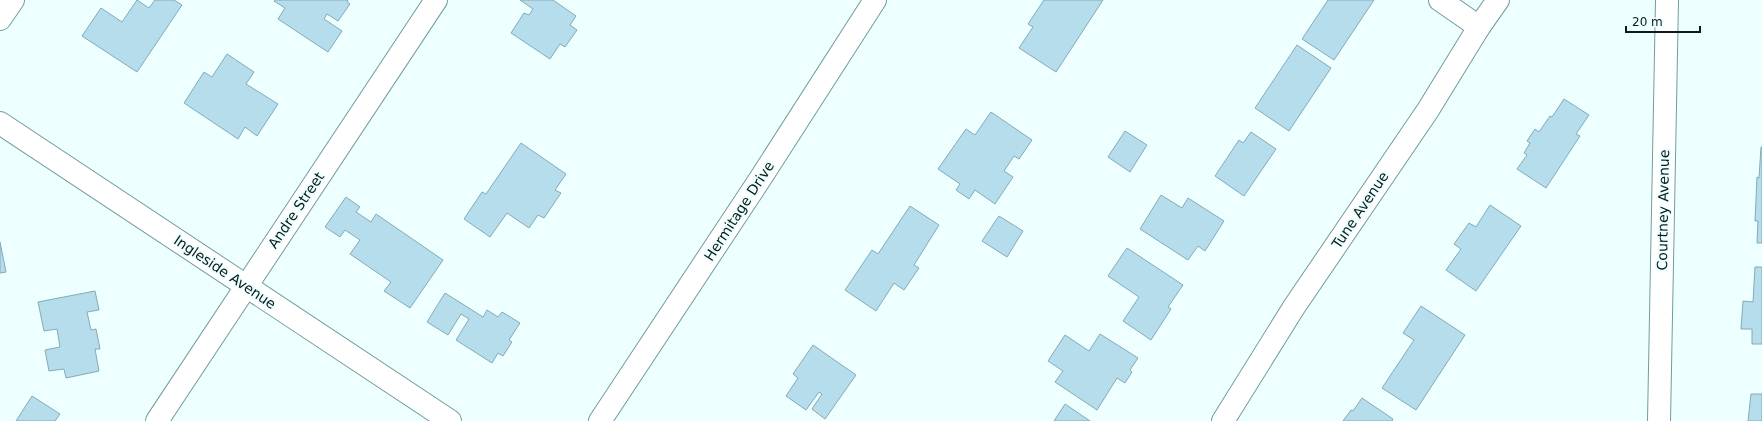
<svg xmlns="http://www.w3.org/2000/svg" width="1762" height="421" font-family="'DejaVu Sans',sans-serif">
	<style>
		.building { fill: #b6ddec; stroke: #84aab8 }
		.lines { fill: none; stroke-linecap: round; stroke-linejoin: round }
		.minor-casing { stroke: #729c9c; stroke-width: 24 }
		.minor { stroke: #fff; stroke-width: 22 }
		.labels { text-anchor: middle; stroke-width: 4; stroke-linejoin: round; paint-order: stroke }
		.street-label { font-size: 14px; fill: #0a1b1c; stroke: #edffff }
	</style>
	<rect width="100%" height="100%" fill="#edffff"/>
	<!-- building -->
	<g class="building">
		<path d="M137,0l12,8 6,-8h19l8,5 -45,67 -55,-36 19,-28 21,14z"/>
		<path d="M275,0h73l-1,2 3,2 -12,17 -11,-7 -3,5 18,12 -14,21 -50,-33 7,-11 -11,-7z"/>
		<path d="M520,0h33l23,16 -6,9 7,5 -12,17 -5,-3 -10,15 -39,-26 13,-20 5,2 4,-6z"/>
		<path d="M1044,0h59l-47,72 -37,-24 14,-21 -5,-3z"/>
		<path d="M1328,0h46l-40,60 -32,-21z"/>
		<path d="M1297,45l34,23 -42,63 -34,-23z"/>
		<path d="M227,54l27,18 -8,12 32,20 -21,32 -12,-9 -7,12 -54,-36 20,-31 8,5z"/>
		<path d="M1564,99l25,16 -13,19 4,2 -34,52 -29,-19 10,-14 -3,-2 6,-10 -3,-2 8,-12 4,3 11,-16 2,1z"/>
		<path d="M991,112l41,28 -13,19 -5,-3 -10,15 9,6 -18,27 -20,-14 -6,9 -13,-9 4,-6 -22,-15 28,-40 9,6z"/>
		<path d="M1125,131l22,14 -17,27 -22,-15z"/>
		<path d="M1251,132l25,17 -32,47 -29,-20 24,-36 4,3z"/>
		<path d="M521,143l45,31 -11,16 6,3 -17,25 -6,-3 -9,13 -22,-15 -17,24 -26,-18 18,-27 4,2z"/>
		<path d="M1761,147h1v96h-5l1,-22h-3l2,-44 2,1z"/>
		<path d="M1161,195l21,13 6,-10 36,23 -19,30 -7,-5 -10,14 -48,-31z"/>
		<path d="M346,197l14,10 -4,5 15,10 5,-8 67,46 -33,48 -26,-17 7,-9 -41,-28 10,-14 -15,-10 -5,7 -15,-10z"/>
		<path d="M1490,205l31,21 -45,65 -30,-21 15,-21 -7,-5 15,-21 7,4z"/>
		<path d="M910,206l29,19 -25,40 5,3 -15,22 -10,-7 -18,28 -31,-21 27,-40 6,4z"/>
		<path d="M999,216l24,15 -16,26 -25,-16z"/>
		<path d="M0,242l6,30 -6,1z"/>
		<path d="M1127,248l56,37 -15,22 3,2 -20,31 -28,-19 16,-24 -31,-21z"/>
		<path d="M1755,267h7v77h-10v-15h-11l2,-28 10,1z"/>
		<path d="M95,291l4,19 -12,2 4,18 5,-1 4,20h-5l4,22 -33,7 -2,-9 -15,2 -4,-21 15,-3 -3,-18 -13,2 -6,-29z"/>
		<path d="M445,293l38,24 4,-7 11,7 4,-5 18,11 -11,17 3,2 -9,14 -5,-3 -6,10 -36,-23 13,-21 -8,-5 -13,21 -21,-13z"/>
		<path d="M1421,306l44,29 -49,75 -34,-22 32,-48 -11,-7z"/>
		<path d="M1100,334l38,24 -8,12 2,2 -7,11 -8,-5 -20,32 -42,-28 8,-11 -15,-10 17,-26 24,16z"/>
		<path d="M813,345l43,30 -31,44 -13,-10 10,-15 -3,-2 -13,18 -20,-14 12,-18 -5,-4z"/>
		<path d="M1751,394h11v27h-14z"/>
		<path d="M32,396l28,18 -5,7h-39z"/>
		<path d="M1362,398l31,21 -1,2h-49l8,-11 2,1z"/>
		<path d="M1065,404l25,17h-36z"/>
	</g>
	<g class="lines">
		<defs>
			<g id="minor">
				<path d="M1440,0l39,27"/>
				<path d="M0,19l13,-19"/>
				<path d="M0,123l450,298"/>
				<path d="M157,421l279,-421"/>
				<path d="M600,421l162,-245 113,-176"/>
				<path d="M1223,421l71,-114 134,-197 51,-83 19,-27"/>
				<path d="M1659,421l8,-421"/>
			</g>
		</defs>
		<!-- minor casing -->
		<use href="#minor" class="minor-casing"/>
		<!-- minor -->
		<use href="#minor" class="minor"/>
	</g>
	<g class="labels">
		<!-- street labels -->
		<g class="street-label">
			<text transform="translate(296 210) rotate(-56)" y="5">Andre Street</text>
			<text transform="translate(1360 210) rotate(-56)" y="5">Tune Avenue</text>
			<text transform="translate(1663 210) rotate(-89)" y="5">Courtney Avenue</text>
			<text transform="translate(739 211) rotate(-57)" y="5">Hermitage Drive</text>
			<text transform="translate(225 272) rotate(34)" y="5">Ingleside Avenue</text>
		</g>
	</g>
	<!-- scale -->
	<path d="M1626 26v6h74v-6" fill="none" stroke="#0a1b1c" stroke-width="2"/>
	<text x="1632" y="26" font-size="12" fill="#0a1b1c" stroke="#edffff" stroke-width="3" paint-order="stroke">20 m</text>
</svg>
